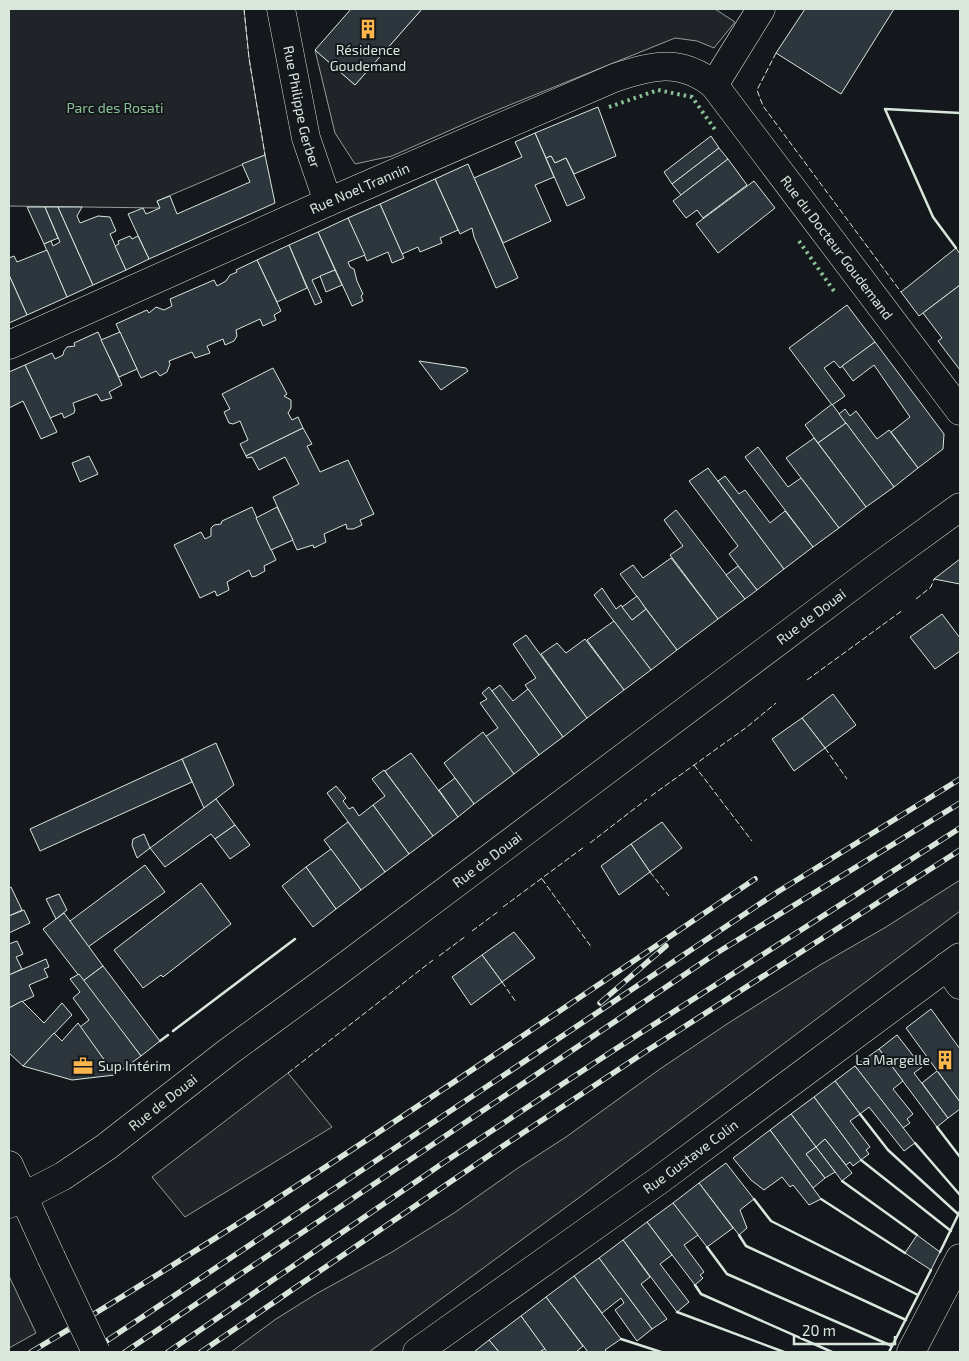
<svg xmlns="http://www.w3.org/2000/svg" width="969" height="1361" font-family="'Exo 2',sans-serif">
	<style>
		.green { fill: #202428; stroke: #939e99 }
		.building { fill: #2c363c; stroke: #d8e6dc }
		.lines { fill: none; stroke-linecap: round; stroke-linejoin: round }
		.minor-casing { stroke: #d8e6dc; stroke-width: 29 }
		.major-casing { stroke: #d8e6dc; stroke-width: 29 }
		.minor { stroke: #14181c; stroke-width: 28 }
		.major { stroke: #14181c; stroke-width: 28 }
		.rail-casing { stroke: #d8e6dc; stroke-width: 5.5 }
		.rail { stroke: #14181c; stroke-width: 4; stroke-dasharray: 11; stroke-linecap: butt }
		.major-bridge-casing { stroke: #d8e6dc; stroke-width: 29; stroke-linecap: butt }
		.major-bridge { stroke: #14181c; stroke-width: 28 }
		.hedge { stroke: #8ac095; stroke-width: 4; stroke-dasharray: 2.5 4; stroke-linecap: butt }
		.fence { stroke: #d8e6dc; stroke-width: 1; stroke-dasharray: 6 2.5; stroke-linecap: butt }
		.wall { stroke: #d8e6dc; stroke-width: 2.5 }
		.labels { text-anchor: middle; stroke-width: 4; stroke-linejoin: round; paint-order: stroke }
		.poi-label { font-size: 14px; fill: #d8e6dc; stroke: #14181c }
		.street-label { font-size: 14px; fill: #d8e6dc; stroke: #14181c }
		.park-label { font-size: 14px; fill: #8ac095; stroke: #14181c }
	</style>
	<rect width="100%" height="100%" fill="#14181c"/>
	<!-- green -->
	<g class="green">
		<path d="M9,9h235l5,49 16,97 -108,46 3,7 -151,-2z"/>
		<path d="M422,9h293l20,13 -21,26 -17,-7 -22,-3 -195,79 -88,39 -37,8 -20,-31 -20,-83 40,35z"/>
		<path d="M960,880v31l-376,283 -215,158h-138l45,-33 40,-25 76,-42 62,-39 64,-45 48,-31 94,-68 67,-45 93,-59 66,-38z"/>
		<path d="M288,1073l44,54 -147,90 -33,-40z"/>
		<path d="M9,1276l27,57 -27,15z"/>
	</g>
	<!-- building -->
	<g class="building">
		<path d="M351,9h71l-67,76 -40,-35z"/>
		<path d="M805,9h89l-53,85 -65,-41z"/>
		<path d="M598,107l18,49 -42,18 -8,-16 -11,5 -4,-7 -5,2 -11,-25z"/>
		<path d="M535,133l19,44 -19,8 16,36 -48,22 -29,-65 48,-21 -7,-15z"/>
		<path d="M711,136l8,12 -47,36 -8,-12z"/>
		<path d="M719,148l9,11 -47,36 -9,-11z"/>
		<path d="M265,155l10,48 -126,56 -21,-45 15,-6 3,6 14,-6 -3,-7 13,-5 7,18 73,-32 -8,-18z"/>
		<path d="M551,156l4,7 11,-5 19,40 -18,8 -21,-48z"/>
		<path d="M728,159l19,26 -44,33 -6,-8 -11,8 -13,-17z"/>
		<path d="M468,164l50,114 -22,10 -22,-51 -2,-9 -12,6 -25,-55z"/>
		<path d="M435,179l23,51 -18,8 2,5 -22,9 -2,-5 -16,7 -22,-50z"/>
		<path d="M754,181l21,27 -57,45 -22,-29z"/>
		<path d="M380,204l24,54 -12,5 -4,-11 -21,9 -19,-43z"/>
		<path d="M27,207h18l13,31 -14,6z"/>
		<path d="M45,207h13l35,78 -26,12 -23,-53 7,-3 2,5 7,-4z"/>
		<path d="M58,207h24l-5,9 3,7 18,-7 12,1 6,14 -6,3 16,36 -33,15z"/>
		<path d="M348,218l17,37 -17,7 2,5 4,2 3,12 6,13 -2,2 2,5 -11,5 -34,-74z"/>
		<path d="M318,232l17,38 -23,10 10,22 -7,3 -26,-60z"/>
		<path d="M130,236l2,3 6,-3 11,23 -23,11 -11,-24 4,-2 -1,-3z"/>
		<path d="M289,245l18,43 -30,14 -20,-42z"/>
		<path d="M956,248l4,6v31l-41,31 -18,-24z"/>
		<path d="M47,250l20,47 -40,18 -18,-40v-17l5,-2 3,6z"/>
		<path d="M257,260l24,51 -7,4 2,5 -13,6 -3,-7 -24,11 1,6 -3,5 -9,4 -2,-6 -16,7 3,7 -15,5 -3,-6 -23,9 1,3 -3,8 -7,4 -4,-5 -15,7 -25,-54 31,-14 2,3 7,-6 8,3 8,-4 -2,-7 44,-19 3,6 9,-5 4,-6 7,-3 -1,-2z"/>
		<path d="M335,270l7,15 -16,7 -6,-16z"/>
		<path d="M9,275l18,40 -18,8z"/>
		<path d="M960,285v85l-22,-29 4,-3 -19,-25z"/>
		<path d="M847,305l28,37 -35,26 -6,-7 -10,7 21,28 -13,9 -43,-57z"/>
		<path d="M98,332l24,53 -13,7 3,6 -11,3 -4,-7 -24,9 2,7 -1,3 -10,5 -2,-5 -12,5 -25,-53 27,-12 3,6 8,-4 1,-4 3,-4 8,-1 -1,-3z"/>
		<path d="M120,332l17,37 -18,8 -18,-37z"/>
		<path d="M875,342l69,92 -1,15 -25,19 -27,-36 19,-15 -36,-52 -21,16 -11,-15z"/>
		<path d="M419,361l47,7 2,3 -27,19z"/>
		<path d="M25,365l32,67 -16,7 -18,-38 -14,7v-36z"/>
		<path d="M273,368l14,26 -3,2 7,4v8l-3,5 4,7 6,-3 5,11 -57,28 -6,-12 8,-4 -8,-19 -7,3 -4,-1 -5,-11 6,-3 -8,-15z"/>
		<path d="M832,404l14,19 -28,20 -13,-18z"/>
		<path d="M845,409l5,7 6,-5 21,28 12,-9 29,38 -24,19 -55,-73z"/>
		<path d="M846,423l48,64 -28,20 -48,-64z"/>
		<path d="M303,428l9,16 -5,2 13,26 28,-12 26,54 -14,6 2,5 -9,4h-6l-1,-5 -22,10 2,8 -12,6 -1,-3 -16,5 -24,-53 26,-13 -14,-27 -26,13 -7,-13 -5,1 -1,-2z"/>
		<path d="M814,438l52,69 -27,21 -53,-70z"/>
		<path d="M758,447l30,40 13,-9 38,50 -26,19 -68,-90z"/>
		<path d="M89,456l9,18 -18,8 -8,-19z"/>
		<path d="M708,468l76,101 -27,21 -28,-36 9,-8 -49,-65z"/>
		<path d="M725,476l14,18 6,-4 25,33 15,-12 28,36 -29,22 -66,-88z"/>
		<path d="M252,507l24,53 -12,6 1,5 -9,5 -4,1 -3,-7 -22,12 2,8 -12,6 -2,-5 -15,7 -26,-53 27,-13 4,7 6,-3v-8l3,-3 7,-1 1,-3z"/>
		<path d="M277,507l16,33 -22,10 -15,-32z"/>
		<path d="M676,510l69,89 -27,20 -48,-64 13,-9 -19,-26z"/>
		<path d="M671,558l47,61 -41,31 -57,-76 13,-9 10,13z"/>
		<path d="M960,559v25l-26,-5z"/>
		<path d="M738,566l19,24 -12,9 -19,-24z"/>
		<path d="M602,588l14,21 5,-4 11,15 14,-11 31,41 -26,20 -57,-75z"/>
		<path d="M637,596l9,13 -14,11 -10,-13z"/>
		<path d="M942,614l18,24v13l-25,18 -25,-32z"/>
		<path d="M614,621l37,49 -27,20 -37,-50z"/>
		<path d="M526,635l61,83 -24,19 -38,-52 11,-7 -23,-34z"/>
		<path d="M585,639l39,51 -37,28 -46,-64 16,-11 9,10z"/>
		<path d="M500,685l13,16 15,-12 35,48 -24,18 -47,-64z"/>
		<path d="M489,687l50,68 -25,19 -29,-37 13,-9 -18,-25 7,-4 -5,-6z"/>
		<path d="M833,694l23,31 -31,23 -23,-30z"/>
		<path d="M802,718l23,30 -31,23 -22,-32z"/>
		<path d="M483,732l31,42 -40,30 -30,-41z"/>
		<path d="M216,743l18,42 -30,23 -22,-49z"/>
		<path d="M411,753l47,64 -25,19 -48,-65z"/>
		<path d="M182,759l10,23 -152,69 -10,-22z"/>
		<path d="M384,770l49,66 -24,18 -36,-49 12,-9 -13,-17z"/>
		<path d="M455,778l19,26 -16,13 -19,-27z"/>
		<path d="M336,786l10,12 -3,3 6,8 4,-2 6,9 14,-11 36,49 -24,18 -58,-79z"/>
		<path d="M216,799l19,26 -20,14 -4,-5 -46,33 -15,-19z"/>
		<path d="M348,822l37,50 -24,18 -37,-50z"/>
		<path d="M662,822l20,26 -32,24 -19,-28z"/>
		<path d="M235,825l15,20 -20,14 -15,-20z"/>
		<path d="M144,834l6,14 -13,10 -5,-13 1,-6z"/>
		<path d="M631,844l19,28 -31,23 -18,-29z"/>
		<path d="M331,849l30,41 -25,19 -30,-42z"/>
		<path d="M145,865l20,27 -77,55 -18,-26z"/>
		<path d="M306,867l30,42 -23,18 -31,-41z"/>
		<path d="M201,883l30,41 -68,53 -2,-2 -18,13 -29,-38z"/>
		<path d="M11,887l11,23 -13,6v-28z"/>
		<path d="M59,894l8,16 -11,9 -10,-20z"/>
		<path d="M24,910l6,13 -21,10v-17z"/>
		<path d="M64,913l39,53 -20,15 -40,-52z"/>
		<path d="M514,932l21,26 -33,24 -20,-27z"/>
		<path d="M17,941l6,13 -7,3 6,12 -13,6v-31z"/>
		<path d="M482,955l20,27 -31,23 -19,-28z"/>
		<path d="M46,959l3,8 -5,2 4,8 -19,8 5,11 -25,12v-33z"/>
		<path d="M103,966l57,75 -19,15 -58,-75z"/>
		<path d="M79,974l62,82 -26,19 -35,-48 9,-7 -16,-22 7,-6 -10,-13z"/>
		<path d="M22,1001l22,22 18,-20 10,12 -49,51 -14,-13v-45z"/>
		<path d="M931,1009l29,40v53l-54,-74z"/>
		<path d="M78,1023l37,52 -43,5 -49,-14 31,-33 8,8z"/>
		<path d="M897,1035l25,32 -8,6 34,45 -11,9 -58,-78z"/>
		<path d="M879,1049l24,32 -10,8 20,25 -6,5 3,4 -7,5 -48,-62z"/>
		<path d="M855,1066l60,77 -11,8 -35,-44 -9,7 -25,-33z"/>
		<path d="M937,1071l23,31v7l-12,9 -26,-35z"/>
		<path d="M835,1081l25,33 -10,7 20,26 -4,3 3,4 -8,6 -47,-63z"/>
		<path d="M814,1097l47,63 -8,6 -3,-4 -4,3 -21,-26 -9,8 -25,-33z"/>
		<path d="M791,1114l25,33 -10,7 19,24 -12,10 -43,-58z"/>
		<path d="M770,1130l43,58 8,11 -12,6 -16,-20 -3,2 -8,-10 -18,13 -13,-10 -18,-22z"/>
		<path d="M825,1139l27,34 -10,8 -26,-34z"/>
		<path d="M816,1147l19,25 -10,6 -19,-24z"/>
		<path d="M726,1163l28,36 -14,11 7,18 -8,7 -40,-52z"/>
		<path d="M699,1183l34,45 -26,19 -34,-44z"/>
		<path d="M673,1203l25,32 -14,10 20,27 -4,3 3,3 -8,7 -48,-63z"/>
		<path d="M647,1222l25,33 -12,9 29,38 -12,10 -54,-72z"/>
		<path d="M917,1235l23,17 -9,18 -26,-17z"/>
		<path d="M623,1240l27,37 -9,7 26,35 -15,10 -53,-71z"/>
		<path d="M599,1258l53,71 -15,12 -22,-31 9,-7 -3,-5 -19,15 -28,-37z"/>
		<path d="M574,1276l47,63 -16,11 2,2h-19l-42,-55z"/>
		<path d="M546,1297l37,49 -7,6h-29l-26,-36z"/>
		<path d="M521,1316l24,33 -6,3h-40l-10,-12z"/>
		<path d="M489,1340l10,12h-25l1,-1z"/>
	</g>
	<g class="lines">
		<defs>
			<g id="minor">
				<path id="s1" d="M281,9l25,129 22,64"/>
				<path d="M714,85l47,-76"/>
				<path id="s2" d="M9,345l319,-143 286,-124c38,-13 67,-20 100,7l246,326"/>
				<path d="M947,966l13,19"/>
				<path id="s3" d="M9,1204l54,-28 43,-29 122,-95 107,-78 541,-406 84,-61"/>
				<path id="s4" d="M417,1352l241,-171 302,-224"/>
				<path d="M911,1352l49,-94"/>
			</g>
			<path id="major" d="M9,1165l42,92"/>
		</defs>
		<!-- minor casing -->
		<use href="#minor" class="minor-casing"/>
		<!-- major casing -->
		<use href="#major" class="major-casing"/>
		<!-- minor -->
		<use href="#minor" class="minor"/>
		<!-- major -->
		<use href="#major" class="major"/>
		<defs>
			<g id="rail">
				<path d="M600,1003l66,-57"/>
				<path d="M31,1352c248,-148 485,-312 724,-473"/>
				<path d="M90,1352l689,-461 181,-112"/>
				<path d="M125,1352l590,-398 245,-151"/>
				<path d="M168,1352l278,-191 168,-111 346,-222"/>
				<path d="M201,1352l299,-204 148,-98 312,-200"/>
			</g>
		</defs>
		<!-- rail casing -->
		<use href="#rail" class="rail-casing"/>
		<!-- rail -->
		<use href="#rail" class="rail"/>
		<defs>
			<path id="major-bridge" d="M51,1257l45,95"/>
		</defs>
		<!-- major-bridge casing -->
		<use href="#major-bridge" class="major-bridge-casing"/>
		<!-- major-bridge -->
		<use href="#major-bridge" class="major-bridge"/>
		<!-- hedge -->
		<g class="hedge">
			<path d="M609,107l49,-17 34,7 24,34"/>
			<path d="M799,241l37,53"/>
		</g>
		<!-- fence -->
		<g class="fence">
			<path d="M244,9l5,49 16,97"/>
			<path d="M776,53l-19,37 6,16 138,186"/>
			<path d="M916,599l15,-12 3,-8"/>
			<path d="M807,680l96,-70"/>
			<path d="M825,748l22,31"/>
			<path d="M694,765l58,76"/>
			<path d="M651,796l96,-69 29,-24"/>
			<path d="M590,843l57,-44"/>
			<path d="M650,872l19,24"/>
			<path d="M542,879l50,69"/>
			<path d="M503,907l81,-60"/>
			<path d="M472,931l27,-20"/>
			<path d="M439,956l27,-20"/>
			<path d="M502,982l14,20"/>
			<path d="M288,1073l145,-113"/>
		</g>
		<!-- wall -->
		<g class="wall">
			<path d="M956,248l-23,-31 -48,-108 75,4"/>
			<path d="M173,1031l122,-92"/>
			<path d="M160,1041l8,-6"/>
			<path d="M860,1114l28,36 70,64"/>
			<path d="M937,1127l23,30"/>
			<path d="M915,1143l45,52"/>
			<path d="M861,1160l90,71"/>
			<path d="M842,1181l75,54"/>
			<path d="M754,1199l17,22 147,74"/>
			<path d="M821,1199l84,54"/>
			<path d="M739,1235l7,11 160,74"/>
			<path d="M707,1247l20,27 165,72"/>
			<path d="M940,1252l20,-41"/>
			<path d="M695,1285l6,9 131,58"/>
			<path d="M677,1312l107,40"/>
			<path d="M621,1339l40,13"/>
			<path d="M889,1352l42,-82"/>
		</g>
	</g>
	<!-- icons -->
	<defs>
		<symbol id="building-bare" viewBox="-9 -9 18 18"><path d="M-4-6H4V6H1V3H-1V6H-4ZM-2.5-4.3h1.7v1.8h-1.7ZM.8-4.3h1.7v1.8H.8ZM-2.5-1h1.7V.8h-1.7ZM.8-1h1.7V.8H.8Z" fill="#ffb74d" stroke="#14181c" stroke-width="2.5" paint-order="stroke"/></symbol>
		<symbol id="office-bare" viewBox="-9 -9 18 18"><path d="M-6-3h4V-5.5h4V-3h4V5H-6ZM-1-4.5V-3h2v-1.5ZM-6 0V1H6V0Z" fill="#ffb74d" stroke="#14181c" stroke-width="2.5" paint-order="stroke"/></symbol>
	</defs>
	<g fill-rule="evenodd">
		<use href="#building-bare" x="354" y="15" width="28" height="28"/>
		<use href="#building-bare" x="931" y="1046" width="28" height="28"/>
		<use href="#office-bare" x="69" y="1052" width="28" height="28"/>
	</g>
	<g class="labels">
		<!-- poi labels -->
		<g class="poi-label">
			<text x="368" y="55">Résidence<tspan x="368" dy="16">Goudemand</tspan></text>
			<text x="930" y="1065" text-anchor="end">La Margelle</text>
			<text x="98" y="1071" text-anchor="start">Sup Intérim</text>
		</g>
		<!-- street labels -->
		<g class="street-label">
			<text dy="5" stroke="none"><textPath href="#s1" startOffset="100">Rue Philippe Gerber</textPath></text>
			<text dy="5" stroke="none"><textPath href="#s2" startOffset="384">Rue Noel Trannin</textPath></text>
			<text dy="5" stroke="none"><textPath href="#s2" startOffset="971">Rue du Docteur Goudemand</textPath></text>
			<text dy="5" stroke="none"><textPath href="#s3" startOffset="995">Rue de Douai</textPath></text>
			<text dy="5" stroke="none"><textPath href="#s3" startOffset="590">Rue de Douai</textPath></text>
			<text dy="5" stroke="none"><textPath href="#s3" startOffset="185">Rue de Douai</textPath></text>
			<text dy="5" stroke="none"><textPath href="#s4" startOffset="336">Rue Gustave Colin</textPath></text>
		</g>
		<!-- park labels -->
		<g class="park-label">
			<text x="115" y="113">Parc des Rosati</text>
		</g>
	</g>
	<!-- border -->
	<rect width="969" height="1361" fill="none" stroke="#d8e6dc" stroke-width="20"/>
	<!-- scale -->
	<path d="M794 1336v8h101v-8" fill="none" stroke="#d8e6dc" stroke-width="2.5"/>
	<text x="802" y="1336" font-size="15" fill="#d8e6dc" stroke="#14181c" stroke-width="4" paint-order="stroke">20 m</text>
</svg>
